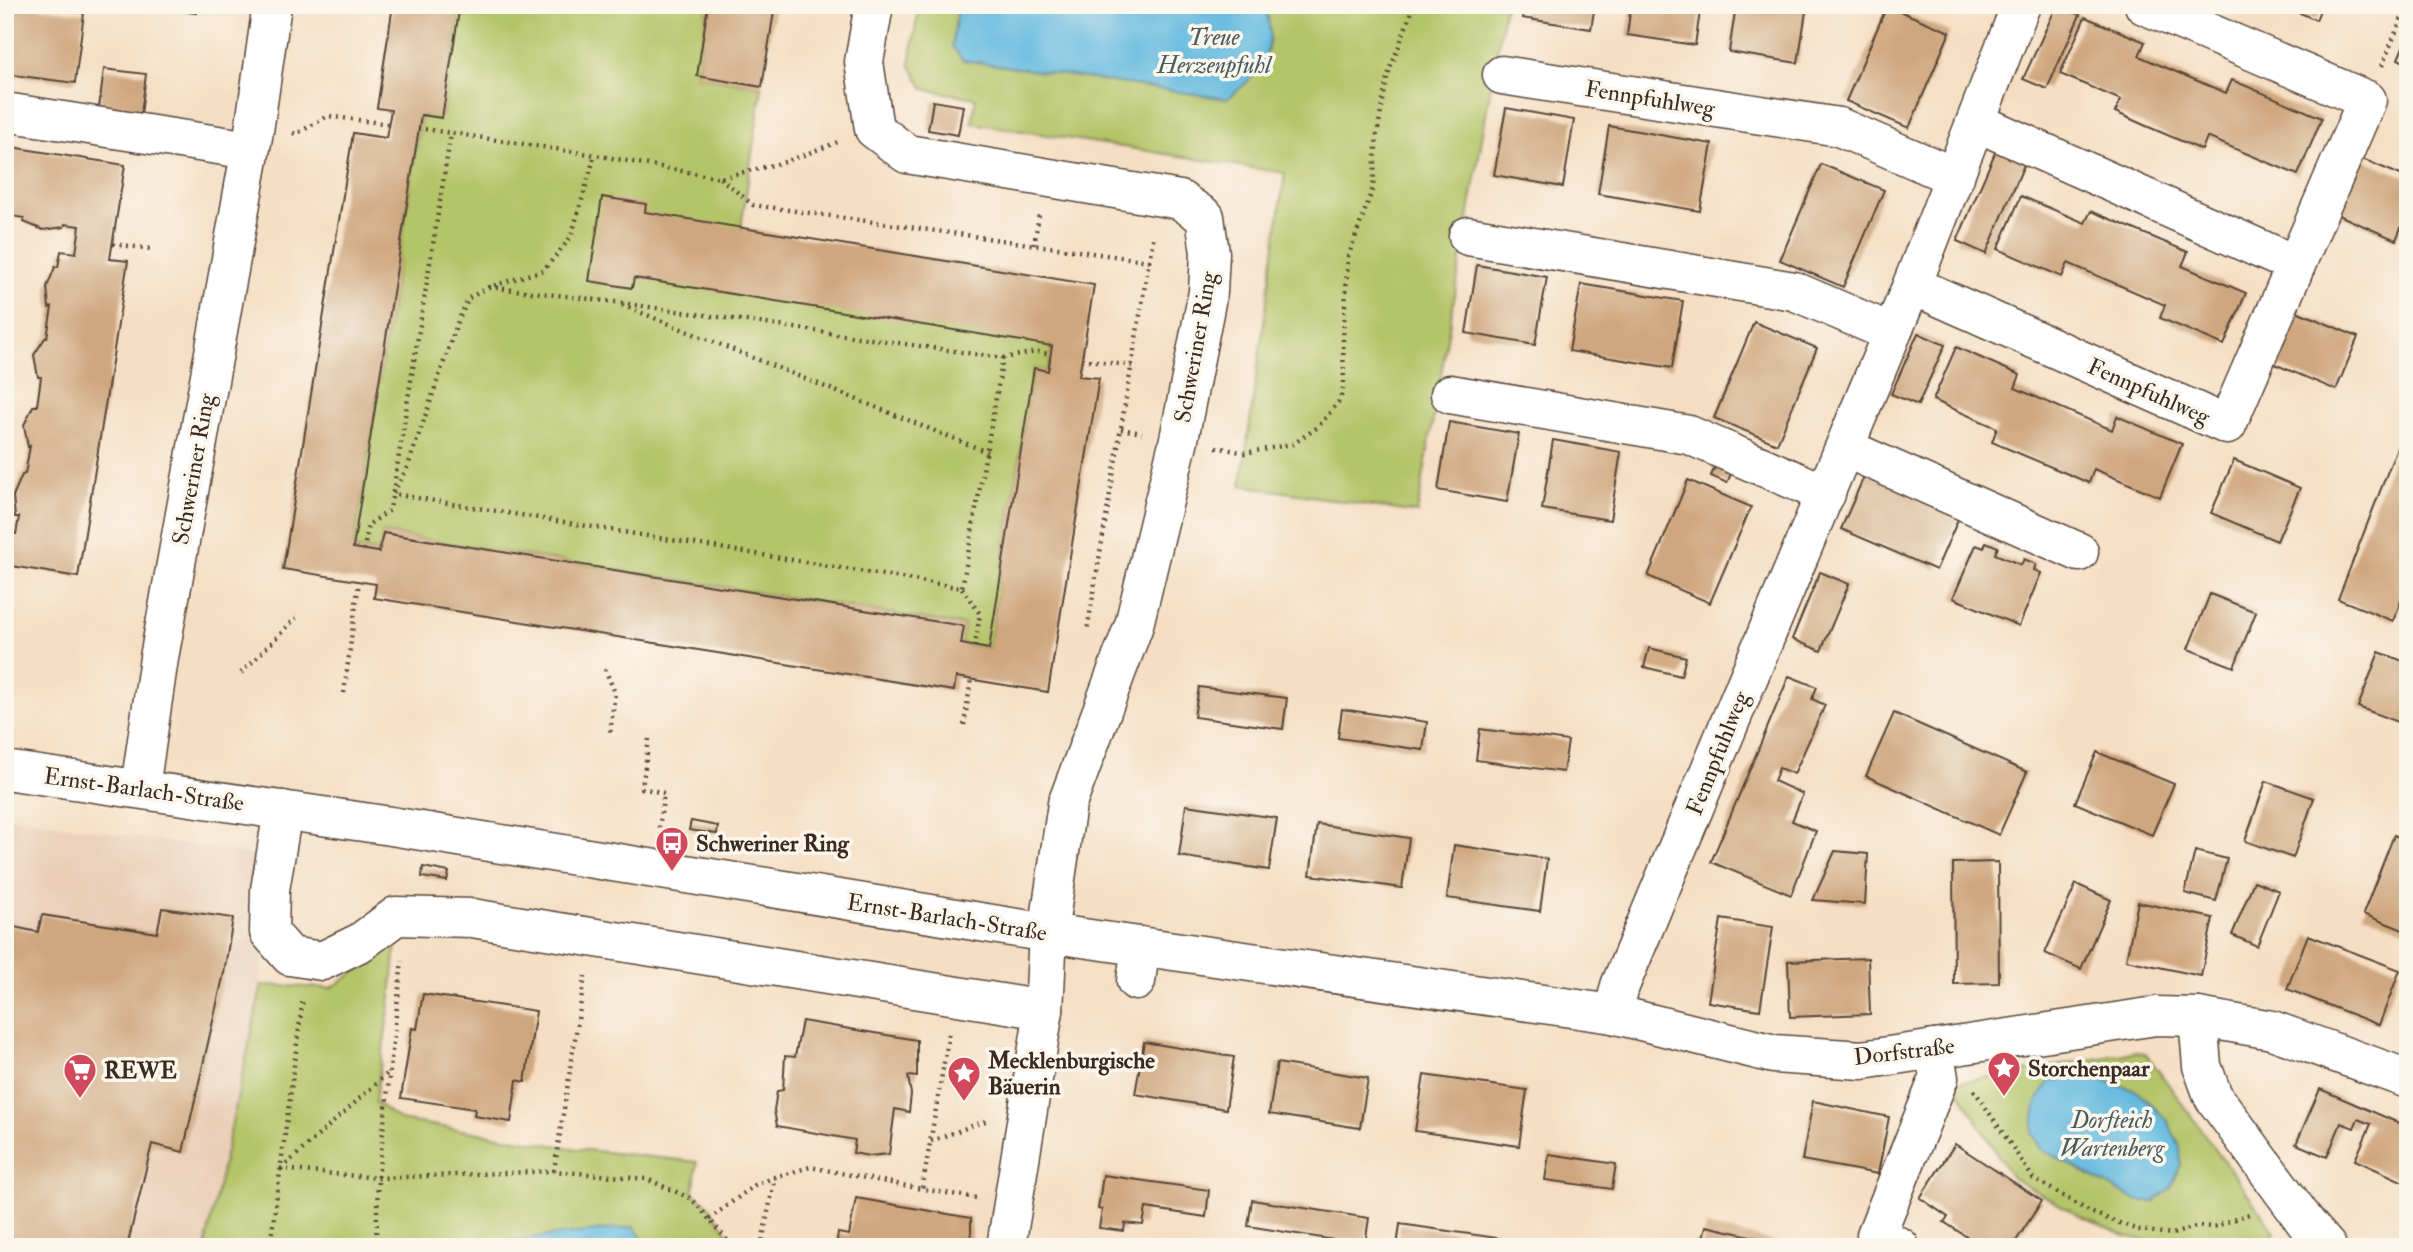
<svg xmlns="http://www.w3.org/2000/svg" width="2413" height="1252" font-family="'IM FELL Double Pica',serif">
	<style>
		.built { fill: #eaceb7 }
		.green { fill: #b4c467; stroke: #787742; stroke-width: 2 }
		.water { fill: #63bae0; stroke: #4f727f; stroke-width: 2 }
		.building { fill: #cfa77f }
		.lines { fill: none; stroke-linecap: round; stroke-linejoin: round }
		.minor-casing { stroke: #574537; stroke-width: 41 }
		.major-casing { stroke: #574537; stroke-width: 41 }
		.path { stroke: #574537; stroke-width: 4.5; stroke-dasharray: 2 5; stroke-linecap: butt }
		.minor { stroke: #fff; stroke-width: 38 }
		.major { stroke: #fff; stroke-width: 38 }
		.labels { text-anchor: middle; stroke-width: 7; stroke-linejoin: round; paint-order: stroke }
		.street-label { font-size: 23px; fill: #3b2a1e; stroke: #fbf7ec }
		.poi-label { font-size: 23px; font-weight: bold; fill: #3b2a1e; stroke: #fbf7ec; text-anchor: start }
		.water-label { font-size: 24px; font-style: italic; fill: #495c62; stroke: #fbf7ec }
	</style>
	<rect width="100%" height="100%" fill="#fbf7ec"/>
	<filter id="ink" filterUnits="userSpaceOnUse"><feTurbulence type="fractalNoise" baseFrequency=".0143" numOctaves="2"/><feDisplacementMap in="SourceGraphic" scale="14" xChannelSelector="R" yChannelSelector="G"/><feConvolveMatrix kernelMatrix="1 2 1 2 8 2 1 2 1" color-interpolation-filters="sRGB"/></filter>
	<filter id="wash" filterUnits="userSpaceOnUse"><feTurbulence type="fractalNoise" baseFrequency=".00686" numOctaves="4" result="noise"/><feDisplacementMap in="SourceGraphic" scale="28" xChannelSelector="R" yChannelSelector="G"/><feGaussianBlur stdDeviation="1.57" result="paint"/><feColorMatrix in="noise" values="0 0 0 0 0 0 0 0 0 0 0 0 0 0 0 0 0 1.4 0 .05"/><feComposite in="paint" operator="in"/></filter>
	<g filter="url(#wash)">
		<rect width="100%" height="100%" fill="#f5dec3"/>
		<!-- built -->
		<path class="built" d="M5,816l258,41 -1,128 -57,262h-200z"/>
		<!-- green -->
		<g class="green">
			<path d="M460,5h248l-11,71 65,11 -21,141 311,118 -4,25 -14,-2 -45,280 -28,-5 3,-19 -581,-92 -4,19 -26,-4 68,-433 21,2z"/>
			<path d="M919,5h586l-88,508 -176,-28 44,-312 -313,-50 4,-25 -52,-9 -14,-25z"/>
			<path d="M396,945l-5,52 -16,105 25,18 177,29 120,13 -4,31 14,10 31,44h-533l57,-262 69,3z"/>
			<path d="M2135,1052l12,3 128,177 -9,15h-46l-22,-12 -32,11 -44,-11 -42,-19 -68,-38 -58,-95z"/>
		</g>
		<!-- water -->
		<g class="water">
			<path d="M958,5h307c2,9 5,20 5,29 -1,31 -21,48 -43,65l-264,-39 -11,-14z"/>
			<path d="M2068,1078h28l41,13 30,29 13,27 1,17 -10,24 -17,14 -19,-2 -94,-51 -9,-16 4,-29 13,-23z"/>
			<path d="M634,1227l15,20h-145l-3,-6z"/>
		</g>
		<g id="blocks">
			<!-- building -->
			<g class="building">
				<path d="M10,5l74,8 -9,70 -70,-9v-29z"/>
				<path d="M150,5h47l-1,8z"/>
				<path d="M393,5h67l-18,113 -21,-3 -68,433 26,4 4,-19 581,93 -3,18 28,5 45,-281 14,3 4,-25 -418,-68 -2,10 -43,-7 13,-84 44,7 -1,8 449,73 -15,91 20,2 -51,314 -92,-15 -2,14 -580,-93 2,-14 -93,-15 70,-436 33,5 5,-28 -14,-2z"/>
				<path d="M708,5h67l-13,82 -65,-11z"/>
				<path d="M1525,5h70l-4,24 -69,-11z"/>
				<path d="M1631,5h70l-6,40 -68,-10z"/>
				<path d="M1736,5h71l-9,58 -69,-11z"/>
				<path d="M2057,5l23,10 -33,74 -24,-10z"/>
				<path d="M2282,5h40l-6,15z"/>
				<path d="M1887,6l63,26 -41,96 -63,-27z"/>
				<path d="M2085,17l60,25 -6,14 16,7 71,30 6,-13 90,38 -24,57 -91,-38 -5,13 -58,-25 -29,-13 6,-12 -61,-26z"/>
				<path d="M2408,35v29l-10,-5z"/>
				<path d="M104,69l42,5 -5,40 -42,-6z"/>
				<path d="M933,101l30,5 -5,29 -30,-5z"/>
				<path d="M1506,108l68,12 -11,67 -69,-12z"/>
				<path d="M1609,126l103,18 -12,67 -102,-17z"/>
				<path d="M5,146l120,19 -15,94 18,2 -50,316 -73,-12v-32l11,1 3,-17h-4l-2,-21 9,-21 3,-1 5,-28 -2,1 -4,-22 9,-19h4l4,-29h-3l-4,-22 11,-17h2l5,-31 -3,1 -2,-21 8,-20h3l3,-16 15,2 4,-27 -15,-2 -1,3 -21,3 -19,-8v-4l-19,-3z"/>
				<path d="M1997,148l29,12 -40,94 -29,-13z"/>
				<path d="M2360,158l48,20v33l-12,29 -60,-26z"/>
				<path d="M1821,164l63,26 -41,97 -63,-27z"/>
				<path d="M2021,196l64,27 6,-12 97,41 -6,14 64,27 -22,52 -64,-27 5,-13 -97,-42 -6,14 -64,-28z"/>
				<path d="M1477,265l70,12 -12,68 -69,-12z"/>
				<path d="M1581,284l102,17 -11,67 -103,-17z"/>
				<path d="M2294,310l64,27 -22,53 -64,-27z"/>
				<path d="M1754,322l63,26 -40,96 -63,-26z"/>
				<path d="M1918,333l27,12 -27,60 -27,-11z"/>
				<path d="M1956,347l64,28 -5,13 97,42 5,-14 65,28 -22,53 -66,-28 -5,14 -33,-14 -64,-27 5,-14 -64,-28z"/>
				<path d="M1449,422l70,12 -12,68 -69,-12z"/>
				<path d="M2402,435l6,3v146l-15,37 -55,-22z"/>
				<path d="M1553,440l68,12 -11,68 -68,-11z"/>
				<path d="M1718,460l16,7 -7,16 -16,-7z"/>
				<path d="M2234,460l66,28 -23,53 -66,-28z"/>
				<path d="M1866,472l95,41 -25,57 -95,-41z"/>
				<path d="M1688,480l63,27 -41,96 -62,-27z"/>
				<path d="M1986,542l12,5 -3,7 26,11 3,-6 12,5 -2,6 7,3 -22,53 -66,-28 23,-53 8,3z"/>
				<path d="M1820,572l29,12 -28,67 -29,-12z"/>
				<path d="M2210,594l46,18 -22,55 -46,-18z"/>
				<path d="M1649,648l37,9 -5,19 -37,-9z"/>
				<path d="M2379,652l29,11v63l-50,-19z"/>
				<path d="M1789,676l28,11 -5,12 13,6 -31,69 -15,-6 -5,13 29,13 -11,27 24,10 -25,64 -80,-33z"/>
				<path d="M1199,687l88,11 -4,31 -89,-12z"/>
				<path d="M1342,709l85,13 -4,28 -85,-12z"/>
				<path d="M1894,713l133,59 -28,63 -133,-59z"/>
				<path d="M1480,729l88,12 -5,31 -87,-12z"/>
				<path d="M2097,752l77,32 -22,51 -77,-32z"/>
				<path d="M2266,781l48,17 -21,60 -48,-17z"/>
				<path d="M1186,805l91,13 -8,52 -90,-14z"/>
				<path d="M691,821l27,5 -1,8 -28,-4z"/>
				<path d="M1317,824l92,14 -7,50 -92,-13z"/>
				<path d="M2394,835l14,6v91l-45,-18z"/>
				<path d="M1454,845l93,14 -7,52 -93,-13z"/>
				<path d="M1835,851l33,3 -3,50 -52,-4z"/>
				<path d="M2195,851l32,8 -11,42 -31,-8z"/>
				<path d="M1998,862l1,121 -45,1 -1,-121z"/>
				<path d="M423,867l26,5 -2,9 -25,-4z"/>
				<path d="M2254,881l25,10 -22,55 -25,-11z"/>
				<path d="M2076,884l35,16 -30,69 -36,-16z"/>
				<path d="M2138,902l75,16 -12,58 -75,-16z"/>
				<path d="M162,908l71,10 -9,55 -41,179 -31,-8 -25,103h-122v-322l33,7 4,-17 115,18z"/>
				<path d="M1721,919l52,8 -13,83 -52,-8z"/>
				<path d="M2308,935l92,35 -21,55 -92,-36z"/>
				<path d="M1868,958l2,56 -80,3 -2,-56z"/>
				<path d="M423,994l113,17 -11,71 -8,-2 -6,42 -37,-6 1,-7 -74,-11 11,-70 5,1z"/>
				<path d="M802,1021l115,19v37l-9,-1 3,18 -2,18 -14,-3 -6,45 -20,2 -16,-3 2,-13 -78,-14 -3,-16 3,-19 6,-1 2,-34 10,1z"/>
				<path d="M1144,1042l90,15 -8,52 -91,-15z"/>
				<path d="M1277,1063l91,15 -8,50 -91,-14z"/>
				<path d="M1424,1075l103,15 -8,56 -104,-15z"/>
				<path d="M2320,1089l88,38v57l-53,-24 16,-36 -13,-5 -4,9 -13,-5 -14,34 -31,-13z"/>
				<path d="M1813,1101l76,16 -11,57 -76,-14z"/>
				<path d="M1955,1144l87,57 -30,46h-19l-13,-9 -4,5 -32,-21 4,-5 -28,-19z"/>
				<path d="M1549,1154l67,10 -4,25 -67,-9z"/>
				<path d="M1103,1175l106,15 -3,27 -60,-9 -3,17 -18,-2 -1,8 -25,-3 3,-18 -4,-1z"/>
				<path d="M856,1198l115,20v29h-135l2,-14 11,2z"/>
				<path d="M1252,1200l117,18 -4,27 -117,-19z"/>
				<path d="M1400,1224l111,16 -1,7h-113z"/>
				<path d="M1706,1226l89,20v1h-94z"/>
			</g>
		</g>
	</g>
	<g filter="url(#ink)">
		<use href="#blocks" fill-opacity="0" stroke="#574537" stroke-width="2"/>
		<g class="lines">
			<defs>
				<g id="minor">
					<path d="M874,5l-10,57 10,67 33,25 273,46 25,17 5,36 -2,39 -29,147 -45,186 -67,179 -19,129 -4,77 -38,237"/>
					<path d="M1502,75l337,52 116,50"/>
					<path d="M5,112l245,38"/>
					<path d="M1976,122l320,143"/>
					<path d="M1468,236l326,55 98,42"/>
					<path d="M1912,285l315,140 140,-325 -223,-95"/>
					<path d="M1450,394l239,41 137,59"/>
					<path d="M1845,448l234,104"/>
					<path d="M140,788l19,-130 95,-527 18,-126"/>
					<path d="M283,810l-13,80 -1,42 21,24 32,5 39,-19 35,-26 76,2 572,92"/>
					<path d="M1136,981l5,-35"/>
					<path d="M1613,1014l7,-28 292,-701 109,-280"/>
					<path d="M2198,1017l4,49 11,30 93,127 21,24"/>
					<path d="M1900,1247l-24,-12 63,-157 -5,-29"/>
				</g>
				<path id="major" d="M5,770l386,56 657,107 565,81 161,40 88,6 294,-44 42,1 74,13 136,49"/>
			</defs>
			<!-- minor casing -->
			<use href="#minor" class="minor-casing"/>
			<!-- major casing -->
			<use href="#major" class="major-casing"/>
			<!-- path -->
			<g class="path">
				<path d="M2382,66l25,-61"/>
				<path d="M418,128l177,27 125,23 65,-16 53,-20"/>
				<path d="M293,133l3,1 32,-18 60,8"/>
				<path d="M720,178l33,27 396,56 -62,370"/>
				<path d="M113,244l38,5"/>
				<path d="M1034,245l5,-30"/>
				<path d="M1149,261l5,-27"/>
				<path d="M489,287l126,15 388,56 -41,230 -569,-94 15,-28 50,-145 11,-23 20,-11 55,-17 27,-33 24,-82"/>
				<path d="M622,305l365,147"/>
				<path d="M1003,358l34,-6 14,2"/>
				<path d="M1082,359l50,7"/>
				<path d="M1121,429l21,4"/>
				<path d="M1216,447l29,6 48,-9 25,-17 22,-27 4,-15 -1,-46 5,-82 25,-69 4,-54 10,-56 27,-73"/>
				<path d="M5,508v5"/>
				<path d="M364,550l4,-25 22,-15 61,-377"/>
				<path d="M962,588l18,26 -5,32"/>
				<path d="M605,669l10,24 -5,41"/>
				<path d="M241,673l55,-55"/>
				<path d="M344,693l15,-112"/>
				<path d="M964,725l7,-45"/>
				<path d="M649,739l-7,49 22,5 -5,36"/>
				<path d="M949,1034l-27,155 54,9"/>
				<path d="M1974,1090l59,88 57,34 48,18 35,4 25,-8 15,1 39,-14"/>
				<path d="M931,1141l57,-21"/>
				<path d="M280,1169l98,9 176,-7 93,8 45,20 41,48"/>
				<path d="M281,1169l108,-97"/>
				<path d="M554,1171l31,-195"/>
				<path d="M709,1219l46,-34 20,-8"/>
				<path d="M270,1247l33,-249"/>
				<path d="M376,1247l2,-69 24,-217"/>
				<path d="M761,1247l14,-70 35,-10 112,22"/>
			</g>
			<!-- minor -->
			<use href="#minor" class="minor"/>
			<!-- major -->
			<use href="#major" class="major"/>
		</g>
	</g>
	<!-- icons -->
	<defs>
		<symbol id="bus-pin" viewBox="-11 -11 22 30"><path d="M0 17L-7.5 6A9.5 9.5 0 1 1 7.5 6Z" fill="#d1495b" stroke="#fbf7ec"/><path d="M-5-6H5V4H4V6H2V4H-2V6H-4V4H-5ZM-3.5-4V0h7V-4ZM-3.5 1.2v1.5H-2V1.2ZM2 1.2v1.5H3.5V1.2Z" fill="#fff"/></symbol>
		<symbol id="sight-pin" viewBox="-11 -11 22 30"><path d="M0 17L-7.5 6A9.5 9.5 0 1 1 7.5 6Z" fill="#d1495b" stroke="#fbf7ec"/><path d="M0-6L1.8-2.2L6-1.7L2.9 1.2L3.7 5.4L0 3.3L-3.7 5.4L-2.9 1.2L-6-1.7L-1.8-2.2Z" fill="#fff"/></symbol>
		<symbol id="supermarket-pin" viewBox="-11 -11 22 30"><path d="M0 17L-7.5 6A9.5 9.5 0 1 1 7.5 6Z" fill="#d1495b" stroke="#fbf7ec"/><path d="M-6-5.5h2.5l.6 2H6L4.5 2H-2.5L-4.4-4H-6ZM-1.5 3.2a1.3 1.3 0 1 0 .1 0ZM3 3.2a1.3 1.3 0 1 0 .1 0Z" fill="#fff"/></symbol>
	</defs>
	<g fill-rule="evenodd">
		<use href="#bus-pin" x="653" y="824" width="38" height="52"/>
		<use href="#sight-pin" x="1985" y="1049" width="38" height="52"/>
		<use href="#supermarket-pin" x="61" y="1051" width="38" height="52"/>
		<use href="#sight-pin" x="945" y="1054" width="38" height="52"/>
	</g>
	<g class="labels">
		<!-- street labels -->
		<g class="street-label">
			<text transform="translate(1650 98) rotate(9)" y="8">Fennpfuhlweg</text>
			<text transform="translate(1195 347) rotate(-80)" y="8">Schweriner Ring</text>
			<text transform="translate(2149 391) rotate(24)" y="8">Fennpfuhlweg</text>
			<text transform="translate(193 469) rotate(-80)" y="8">Schweriner Ring</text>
			<text transform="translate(1717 753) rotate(-68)" y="8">Fennpfuhlweg</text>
			<text transform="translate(144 789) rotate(8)" y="8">Ernst-Barlach-Straße</text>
			<text transform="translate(947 917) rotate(9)" y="8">Ernst-Barlach-Straße</text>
			<text transform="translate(1904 1051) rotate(-7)" y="8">Dorfstraße</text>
		</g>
		<!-- poi labels -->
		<g class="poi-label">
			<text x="696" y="851">Schweriner Ring</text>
			<text x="988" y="1068">Mecklenburgische<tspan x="988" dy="26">Bäuerin</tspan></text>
			<text x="2028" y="1076">Storchenpaar</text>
			<text x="104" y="1078">REWE</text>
		</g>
		<!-- water labels -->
		<g class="water-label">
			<text x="1214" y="45">Treue<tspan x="1214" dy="28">Herzenpfuhl</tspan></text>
			<text x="2112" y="1128">Dorfteich<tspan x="2112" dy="28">Wartenberg</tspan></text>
		</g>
	</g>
	<!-- margin -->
	<rect width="2413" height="1252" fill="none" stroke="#fbf7ec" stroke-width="28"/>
</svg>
